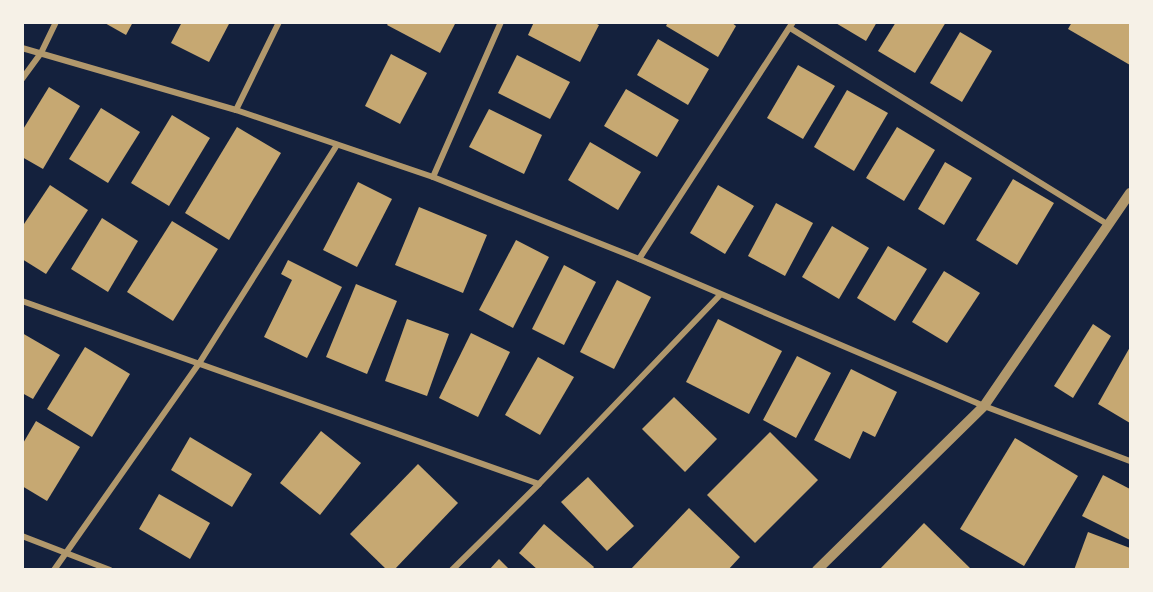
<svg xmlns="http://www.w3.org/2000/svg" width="1153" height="592" font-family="'Space Grotesk',sans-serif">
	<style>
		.building { fill: #c6a872 }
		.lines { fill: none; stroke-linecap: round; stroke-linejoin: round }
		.minor { stroke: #b1986c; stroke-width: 6 }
		.tertiary { stroke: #b1986c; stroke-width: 10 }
	</style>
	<rect width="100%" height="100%" fill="#14213d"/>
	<!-- building -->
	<g class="building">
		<path d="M103,22h30l-7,13z"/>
		<path d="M182,22h48l-21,40 -38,-19z"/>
		<path d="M389,22h67l-16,31 -53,-28z"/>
		<path d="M534,22h59l6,3 -19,37 -52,-27z"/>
		<path d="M668,22h63l5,4 -18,31 -52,-31z"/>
		<path d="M834,22h43l-11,19z"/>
		<path d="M896,22h50l-31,51 -37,-22z"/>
		<path d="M1072,22h58v43l-62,-36z"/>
		<path d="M960,32l32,19 -30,51 -32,-19z"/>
		<path d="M658,39l51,30 -21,36 -51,-30z"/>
		<path d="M391,54l36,19 -27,51 -35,-18z"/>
		<path d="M517,55l53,27 -20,37 -52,-26z"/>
		<path d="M798,65l37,21 -32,53 -36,-21z"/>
		<path d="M49,87l31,19 -37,63 -21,-12v-26z"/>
		<path d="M626,89l53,31 -22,37 -53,-31z"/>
		<path d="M847,90l41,23 -34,58 -40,-24z"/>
		<path d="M101,108l39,24 -32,51 -39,-24z"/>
		<path d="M489,109l53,26 -18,39 -55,-27z"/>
		<path d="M172,115l38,23 -41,68 -38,-23z"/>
		<path d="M237,127l44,26 -52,87 -44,-27z"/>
		<path d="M897,127l38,23 -31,51 -38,-23z"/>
		<path d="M590,142l51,30 -23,38 -50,-30z"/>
		<path d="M945,162l27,16 -28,47 -26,-16z"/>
		<path d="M1013,179l41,24 -37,62 -41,-25z"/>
		<path d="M358,182l34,17 -35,68 -34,-17z"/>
		<path d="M50,185l38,25 -42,64 -24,-15v-32z"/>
		<path d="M718,185l36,21 -29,48 -35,-21z"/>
		<path d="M776,203l37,20 -28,53 -37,-20z"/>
		<path d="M419,207l68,28 -24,58 -68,-28z"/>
		<path d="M102,218l36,23 -30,51 -37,-23z"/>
		<path d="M172,221l46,28 -45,72 -46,-29z"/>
		<path d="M832,226l37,22 -30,51 -37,-22z"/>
		<path d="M516,240l33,17 -36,71 -34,-18z"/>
		<path d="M888,246l39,23 -32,52 -38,-23z"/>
		<path d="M288,260l54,27 -35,71 -43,-21 28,-57 -11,-6z"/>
		<path d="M564,265l32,17 -32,63 -32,-16z"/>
		<path d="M944,271l36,22 -33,50 -35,-21z"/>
		<path d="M617,280l34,17 -37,72 -34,-17z"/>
		<path d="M356,284l41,17 -30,73 -41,-17z"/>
		<path d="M407,319l42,15 -22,62 -42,-15z"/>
		<path d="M718,319l64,32 -33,63 -63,-32z"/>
		<path d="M1093,324l18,12 -38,62 -19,-12z"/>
		<path d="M22,333l38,22 -27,44 -11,-6z"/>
		<path d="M471,333l39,19 -32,65 -39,-19z"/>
		<path d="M85,347l45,27 -38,63 -45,-28z"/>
		<path d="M1130,347v76l-32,-19z"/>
		<path d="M797,356l34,17 -35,65 -33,-18z"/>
		<path d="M538,357l36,20 -34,58 -35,-20z"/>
		<path d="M851,369l46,23 -22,45 -12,-6 -13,28 -36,-19z"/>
		<path d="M674,397l43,42 -32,33 -43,-43z"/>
		<path d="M36,421l44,26 -33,54 -25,-15v-41z"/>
		<path d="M321,431l40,32 -41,52 -40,-32z"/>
		<path d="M770,432l48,48 -63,63 -48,-48z"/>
		<path d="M190,437l62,37 -20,33 -61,-37z"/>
		<path d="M1015,438l63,38 -54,90 -64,-37z"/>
		<path d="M418,464l40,39 -64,67h-7l-37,-36z"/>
		<path d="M1103,475l27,14v51l-48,-24z"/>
		<path d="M588,477l46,49 -27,25 -46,-49z"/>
		<path d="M159,494l51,29 -20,36 -51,-30z"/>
		<path d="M689,508l51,49 -12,13h-98z"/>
		<path d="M924,523l48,47h-93z"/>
		<path d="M544,524l50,43 -2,3h-54l-19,-17z"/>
		<path d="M1088,532l42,16v22h-56z"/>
		<path d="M499,559l11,11h-21z"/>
	</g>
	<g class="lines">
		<!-- minor -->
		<g class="minor">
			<path d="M790,28l317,196"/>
			<path d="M22,48l214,62 197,67 206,82 345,147 146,55"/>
			<path d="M22,79l19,-26 15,-31"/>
			<path d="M236,110l43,-88"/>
			<path d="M433,177l68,-155"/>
			<path d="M639,259l154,-237"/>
			<path d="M22,301l517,183"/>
			<path d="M22,536l88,34"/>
			<path d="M54,570l146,-208 137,-217"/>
			<path d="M452,570l87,-86 181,-189"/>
		</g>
		<!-- tertiary -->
		<path class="tertiary" d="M817,570l167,-164 146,-213"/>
	</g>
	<!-- border -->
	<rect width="1153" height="592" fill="none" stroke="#f6f1e7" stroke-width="48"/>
</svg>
